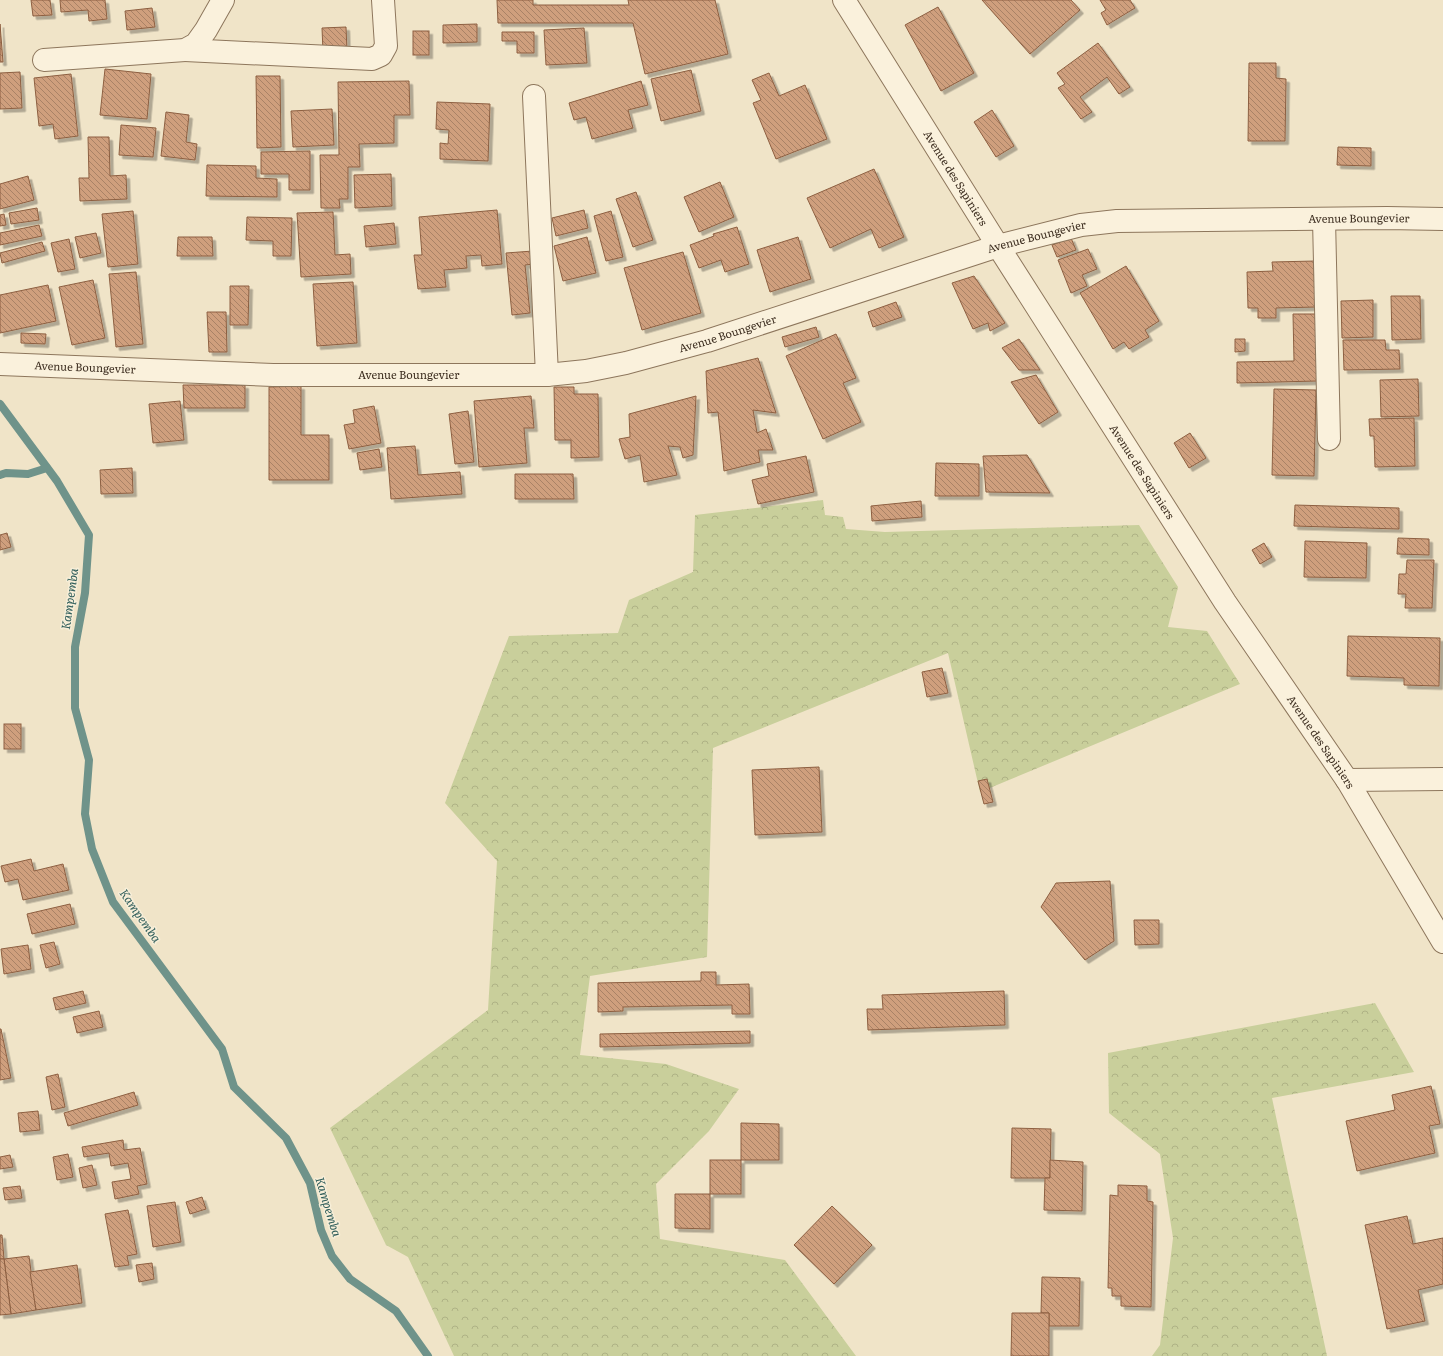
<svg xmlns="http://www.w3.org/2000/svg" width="1443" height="1356" font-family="Literata,serif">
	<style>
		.forest { fill: url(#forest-crowns) }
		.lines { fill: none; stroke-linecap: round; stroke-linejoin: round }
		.stream { stroke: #6f938a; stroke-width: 8 }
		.building { fill: url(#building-back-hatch); stroke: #8d5f41; filter: url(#shadow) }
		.street-casing { stroke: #8d765c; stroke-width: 24 }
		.street { stroke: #faf1dc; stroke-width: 22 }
		.labels { text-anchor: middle; stroke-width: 3; stroke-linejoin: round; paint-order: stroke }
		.street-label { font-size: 11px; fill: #3d2e20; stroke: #f7eed8 }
		.water-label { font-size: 12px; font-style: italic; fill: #2f5d5a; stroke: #f7eed8 }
	</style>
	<defs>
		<pattern id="forest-crowns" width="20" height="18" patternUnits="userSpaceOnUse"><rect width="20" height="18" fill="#c9cf9b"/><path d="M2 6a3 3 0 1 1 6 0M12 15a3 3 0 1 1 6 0" fill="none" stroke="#aeb285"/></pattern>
		<pattern id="building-back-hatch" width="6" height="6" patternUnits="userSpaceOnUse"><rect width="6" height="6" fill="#cf9f7d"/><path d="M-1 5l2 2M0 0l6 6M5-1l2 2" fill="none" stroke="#a98266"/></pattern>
		<filter id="shadow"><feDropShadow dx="3.5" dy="3.5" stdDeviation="0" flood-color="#0004"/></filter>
	</defs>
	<rect width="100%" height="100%" fill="#f0e4c8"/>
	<!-- forest -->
	<g class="forest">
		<path d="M823,500l2,15 18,2 3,12 39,3 254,-7 39,62 -10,40 39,4 33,53 -260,108 -32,-139 -235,95 -6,209 -117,19 -10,79 86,9 73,25 -30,42 -53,53 4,55 125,21 71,96h-402l-46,-99 -22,-12 -56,-117 158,-118 9,-149 -52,-58 64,-167 109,-3 11,-33 64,-28 2,-57z"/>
		<path d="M1375,1003l39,69 -142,26 55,258h-175l8,-11 13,-107 -13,-84 -51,-41 -1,-60z"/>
	</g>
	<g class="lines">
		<!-- stream -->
		<g class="stream">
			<path d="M0,404l57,77 32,54 -4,58 -10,54v61l14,52 -4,54 7,35 21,53 109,147 12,38 52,51 24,45 11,47 11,26 18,23 46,32 32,45"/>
			<path d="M0,475l6,-2 22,1 19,-6"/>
		</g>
	</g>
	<!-- building -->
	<g class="building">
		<path d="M31,0h19l2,15 -19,1z"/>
		<path d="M60,0h45l2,19 -18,2 -1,-11 -27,2z"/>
		<path d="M497,0h36v5h96l-1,-5h87l13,54 -83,20 -12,-51h-135z"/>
		<path d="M982,0h89l9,10 -50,44z"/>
		<path d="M1100,0h30l5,8 -28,17 -6,-12 5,-3z"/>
		<path d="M938,7l36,66 -33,18 -36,-66z"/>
		<path d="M152,8l3,19 -28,3 -2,-19z"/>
		<path d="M0,24l3,38h-3z"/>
		<path d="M477,24v18l-34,1v-18z"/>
		<path d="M346,27l1,24 -24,1 -1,-24z"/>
		<path d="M584,28l3,35 -41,2 -2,-35z"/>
		<rect x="413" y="31" width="16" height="24"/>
		<path d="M502,32h32v21h-17v-12h-15z"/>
		<path d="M1098,43l32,44 -11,7 -12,-17 -27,20 12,15 -11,7 -23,-31 7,-4 -8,-11z"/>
		<path d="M1249,63h27v15l10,1 -1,62h-37z"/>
		<path d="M105,69l46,5 -4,45 -47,-4z"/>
		<path d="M691,70l10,41 -40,10 -10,-42z"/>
		<path d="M20,72l2,36 -22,1v-36z"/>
		<path d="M769,73l10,23 26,-11 22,54 -51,20 -23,-56 8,-3 -9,-20z"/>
		<path d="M71,74l7,62 -23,3 -2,-15 -14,2 -5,-48z"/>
		<path d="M256,76h24l1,71 -24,1z"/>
		<path d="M409,81l1,34h-16v28l-35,1 1,23h-12v32h-9l1,9h-19l-1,-53h19l-1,-73z"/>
		<path d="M641,81l7,24 -20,5 5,18 -41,11 -6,-22 -12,3 -5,-17z"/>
		<path d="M437,102l53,2 -2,57 -48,-2v-16l8,1 1,-14 -13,-1z"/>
		<path d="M332,109l2,36 -41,2 -2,-36z"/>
		<path d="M992,110l22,36 -18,11 -22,-35z"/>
		<path d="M166,112l23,3 -3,27 11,2 -2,16 -34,-4z"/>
		<path d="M121,125l35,3 -3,29 -34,-2z"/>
		<path d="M88,137h21l1,39 16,-1 1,24 -47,2 -1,-23h10z"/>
		<path d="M1338,147l33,1v18l-34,-1z"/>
		<path d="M310,151v39h-21v-16h-28v-22z"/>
		<path d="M207,165l49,1v12l21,1v18l-71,-1z"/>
		<path d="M874,169l30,68 -25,11 -8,-19 -41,19 -23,-50z"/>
		<path d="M391,174l1,32 -37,2 -1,-33z"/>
		<path d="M28,176l6,24 -34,9v-25z"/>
		<path d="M720,182l14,35 -35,15 -15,-35z"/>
		<path d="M636,192l17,48 -20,7 -17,-48z"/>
		<path d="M37,208l2,12 -28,4 -2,-11z"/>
		<path d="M497,210l5,54 -20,2 -1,-11 -15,1 1,12 -23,2 2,17 -28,2 -4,-34h8l-3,-38z"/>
		<path d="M584,210l4,18 -32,8 -4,-18z"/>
		<path d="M133,211l5,53 -30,3 -6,-53z"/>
		<path d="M611,211l12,46 -17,4 -12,-45z"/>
		<path d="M333,212l2,43 15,-1 1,20 -50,3 -4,-64z"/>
		<path d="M4,214l2,11 -6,1v-11z"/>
		<path d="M247,217l45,1 -1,38h-18v-15l-27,-1z"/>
		<path d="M394,223l2,21 -30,3 -2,-21z"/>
		<path d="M39,225l3,11 -42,9v-12z"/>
		<path d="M737,227l12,37 -24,8 -4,-12 -22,8 -9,-23 24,-9 -1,-2z"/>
		<path d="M96,233l5,20 -21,5 -5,-21z"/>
		<path d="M178,237h34l1,19h-36z"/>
		<path d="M587,237l9,36 -33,8 -9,-35z"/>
		<path d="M798,237l13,42 -41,13 -13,-42z"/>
		<path d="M1071,238l5,12 -19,7 -5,-12z"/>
		<path d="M69,239l6,30 -17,3 -7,-29z"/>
		<path d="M42,242l3,9 -43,12 -2,-10z"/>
		<path d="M1088,249l9,20 -15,6 5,11 -16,7 -13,-33z"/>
		<path d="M533,251l1,13 -9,1 5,48 -18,2 -6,-62z"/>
		<path d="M683,252l18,61 -59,17 -18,-62z"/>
		<path d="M1315,261l1,46 -40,1v10h-18v-10h-10l-1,-36 26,-1 -1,-9z"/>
		<path d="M1126,266l33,55 -14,9 4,7 -20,12 -5,-7 -11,7 -33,-56z"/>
		<path d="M136,272l7,72 -27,3 -7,-73z"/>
		<path d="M974,276l31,47 -15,8 -2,-8 -15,6 -21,-46z"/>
		<path d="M93,280l12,58 -33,7 -13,-58z"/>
		<path d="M353,282l4,61 -40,3 -4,-62z"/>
		<path d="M48,285l8,36 -56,12v-38z"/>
		<path d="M230,286h19l-1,39h-18z"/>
		<path d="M1391,296h29l1,43 -29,1z"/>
		<path d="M1373,300v37l-31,1 -1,-37z"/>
		<path d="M896,302l6,15 -29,10 -5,-15z"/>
		<path d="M207,312h19l1,40h-18z"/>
		<path d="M1293,314h23l1,67 -80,2v-21l57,-1z"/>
		<path d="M816,327l3,10 -34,10 -3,-10z"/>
		<path d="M21,333l25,1 -1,10 -24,-1z"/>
		<path d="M836,334l20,44 -13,5 18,39 -38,17 -37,-83z"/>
		<path d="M1019,339l21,31h-21l-17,-22z"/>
		<path d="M1235,339h10v12l-10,1z"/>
		<path d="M1343,340h42l1,10h13l1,19 -56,1z"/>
		<path d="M758,358l18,55 -23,-3 4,23 9,-4 7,21h-15l2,12 -36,9 -6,-59 -10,1 -2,-42z"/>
		<path d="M1036,375l22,37 -19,12 -28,-42z"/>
		<path d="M1418,379l1,37 -38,1 -1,-37z"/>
		<path d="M183,385h62v23h-61z"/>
		<path d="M301,386v49h28v45h-60v-93z"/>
		<path d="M554,387h20v7h24l1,63 -28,1v-18h-16z"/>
		<path d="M1274,389l42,1 -2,86 -42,-1z"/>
		<path d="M531,396l3,32h-10l3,35 -48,4 -5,-66z"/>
		<path d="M696,396l-3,59 -10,3 -3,-11 -12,-1 9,29 -33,7 -4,-27 -15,4 -6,-20 11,-2 -1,-23z"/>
		<path d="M180,401l4,39 -31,3 -4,-39z"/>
		<path d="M374,406l7,37 -32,6 -5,-24 11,-2 -2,-13z"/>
		<path d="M468,411l6,51 -19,2 -6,-50z"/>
		<path d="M1414,418l1,48 -40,1 -1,-31h-4l-1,-17z"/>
		<path d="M1190,433l16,25 -17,10 -15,-25z"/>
		<path d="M415,446l3,29 42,-3 2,22 -71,5 -4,-51z"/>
		<path d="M379,449l3,18 -22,3 -3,-17z"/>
		<path d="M1027,455l23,38 -64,-1 -3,-36z"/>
		<path d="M806,456l8,36 -56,12 -6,-24 17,-4 -2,-12z"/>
		<path d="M936,463l43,1v32h-44z"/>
		<path d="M132,468l1,25 -32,1 -1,-24z"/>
		<path d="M515,474h58l1,25h-59z"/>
		<path d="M921,501l1,16 -50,4 -1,-15z"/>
		<path d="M1295,505l104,3v21l-105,-3z"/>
		<path d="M7,533l4,14 -11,3v-15z"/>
		<path d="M1398,538l31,1v16l-32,-1z"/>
		<path d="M1305,541l62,2 -1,35 -62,-1z"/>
		<path d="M1264,543l8,14 -12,7 -8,-14z"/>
		<path d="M1407,560h27l-2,48h-27l1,-14h-8l1,-20h7z"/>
		<path d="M1348,636l92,2 -1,48 -35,-1v-7l-57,-2z"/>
		<path d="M942,668l6,25 -21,4 -5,-25z"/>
		<rect x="4" y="724" width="17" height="25"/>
		<path d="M819,767l3,65 -67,3 -3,-65z"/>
		<path d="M987,779l6,23 -9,2 -6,-23z"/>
		<path d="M31,859l3,12 29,-7 6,26 -46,10 -5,-21 -13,3 -4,-16z"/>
		<path d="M1110,881l4,60 -29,19 -44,-53 15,-24z"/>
		<path d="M70,904l5,20 -43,10 -5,-20z"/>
		<path d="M1134,920h25v24l-24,1z"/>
		<path d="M54,942l6,22 -14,4 -6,-23z"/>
		<path d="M28,945l3,24 -27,5 -3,-25z"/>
		<path d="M701,972h15v13l33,-1 1,30h-18v-9l-109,2v4l-25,1v-29l103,-2z"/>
		<path d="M83,991l3,12 -30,7 -3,-12z"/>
		<path d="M1004,991l1,34 -137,5 -1,-21h16l-1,-14z"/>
		<path d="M99,1011l4,16 -26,6 -4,-16z"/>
		<path d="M0,1029h1l10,49 -11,2z"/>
		<path d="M750,1031v12l-150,4v-13z"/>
		<path d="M58,1074l7,33 -13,3 -6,-33z"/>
		<path d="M1431,1086l9,38 -11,2 6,27 -78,18 -11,-50 49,-11 -3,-15z"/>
		<path d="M134,1092l4,13 -70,21 -4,-13z"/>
		<path d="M38,1111l2,19 -20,2 -2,-19z"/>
		<path d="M741,1123l38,1v36h-38z"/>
		<path d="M1012,1128l39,1 -1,49h-39z"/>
		<path d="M123,1140l1,10 16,-2 7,36 -10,2 2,8 -24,5 -3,-17 19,-3 -3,-16 -17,3 -2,-13 -25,4 -2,-10z"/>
		<path d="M68,1154l5,23 -16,3 -4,-23z"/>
		<path d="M10,1155l3,12 -13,2v-12z"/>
		<rect x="710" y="1160" width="31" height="34"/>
		<path d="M1050,1160l33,2 -1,49 -38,-1 1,-32h5z"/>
		<path d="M92,1165l5,20 -14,3 -4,-20z"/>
		<path d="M1118,1185l29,1v15l6,1 -2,105 -30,-1v-10h-9v-8h-4l2,-93 8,1z"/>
		<path d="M20,1186l2,12 -17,2 -2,-12z"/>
		<path d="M675,1194h35v35l-35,-1z"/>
		<path d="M202,1197l4,12 -16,5 -4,-12z"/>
		<path d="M175,1202l6,40 -28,5 -6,-41z"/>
		<path d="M832,1206l40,39 -38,39 -40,-39z"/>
		<path d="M128,1210l9,44 -10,2 2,9 -14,2 -10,-53z"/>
		<path d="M1407,1216l6,28 30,-6v46l-25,6 7,31 -38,8 -22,-104z"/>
		<path d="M0,1235h2l2,24h-4z"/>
		<path d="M29,1256l7,54 -25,4 -7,-55z"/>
		<path d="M0,1259h4l7,55 -11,1z"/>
		<path d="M152,1263l2,16 -15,3 -3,-17z"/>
		<path d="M77,1265l5,38 -46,7 -6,-38z"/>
		<path d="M1042,1277l38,1 -1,48h-30v-13h-8z"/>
		<path d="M1012,1313h37v43h-38z"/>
	</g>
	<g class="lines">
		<defs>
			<g id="street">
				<path id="s1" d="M844,0l154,246 227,356 122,178 96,162"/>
				<path d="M185,50l187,9 9,-4 5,-9 -3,-46"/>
				<path d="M44,60l141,-10 11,-6 10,-14 17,-30"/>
				<path d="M534,96l13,279"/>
				<path d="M1324,219l5,220"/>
				<path id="s2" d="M0,364l273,11h274l39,-4 40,-8 81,-22 291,-95 83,-21 36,-4 270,-3 56,1"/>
				<path d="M1347,780l96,-1"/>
			</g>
		</defs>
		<!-- street casing -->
		<use href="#street" class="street-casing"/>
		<!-- street -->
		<use href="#street" class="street"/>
	</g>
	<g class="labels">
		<!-- street labels -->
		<g class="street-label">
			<text dy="4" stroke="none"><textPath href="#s1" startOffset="210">Avenue des Sapiniers</textPath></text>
			<text dy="4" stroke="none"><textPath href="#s2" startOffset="1381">Avenue Boungevier</textPath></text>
			<text dy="4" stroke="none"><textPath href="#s2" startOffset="1057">Avenue Boungevier</textPath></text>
			<text dy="4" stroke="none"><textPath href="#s2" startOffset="733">Avenue Boungevier</textPath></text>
			<text dy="4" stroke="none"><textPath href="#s2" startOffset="85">Avenue Boungevier</textPath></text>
			<text dy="4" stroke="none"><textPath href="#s2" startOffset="409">Avenue Boungevier</textPath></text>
			<text dy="4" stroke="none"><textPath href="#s1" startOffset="558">Avenue des Sapiniers</textPath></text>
			<text dy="4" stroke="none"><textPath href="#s1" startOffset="882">Avenue des Sapiniers</textPath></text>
		</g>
		<!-- water labels -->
		<g class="water-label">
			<text transform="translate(70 599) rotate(-82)" y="4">Kampemba</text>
			<text transform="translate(140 916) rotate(55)" y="4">Kampemba</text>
			<text transform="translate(328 1207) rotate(73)" y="4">Kampemba</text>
		</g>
	</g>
</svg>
